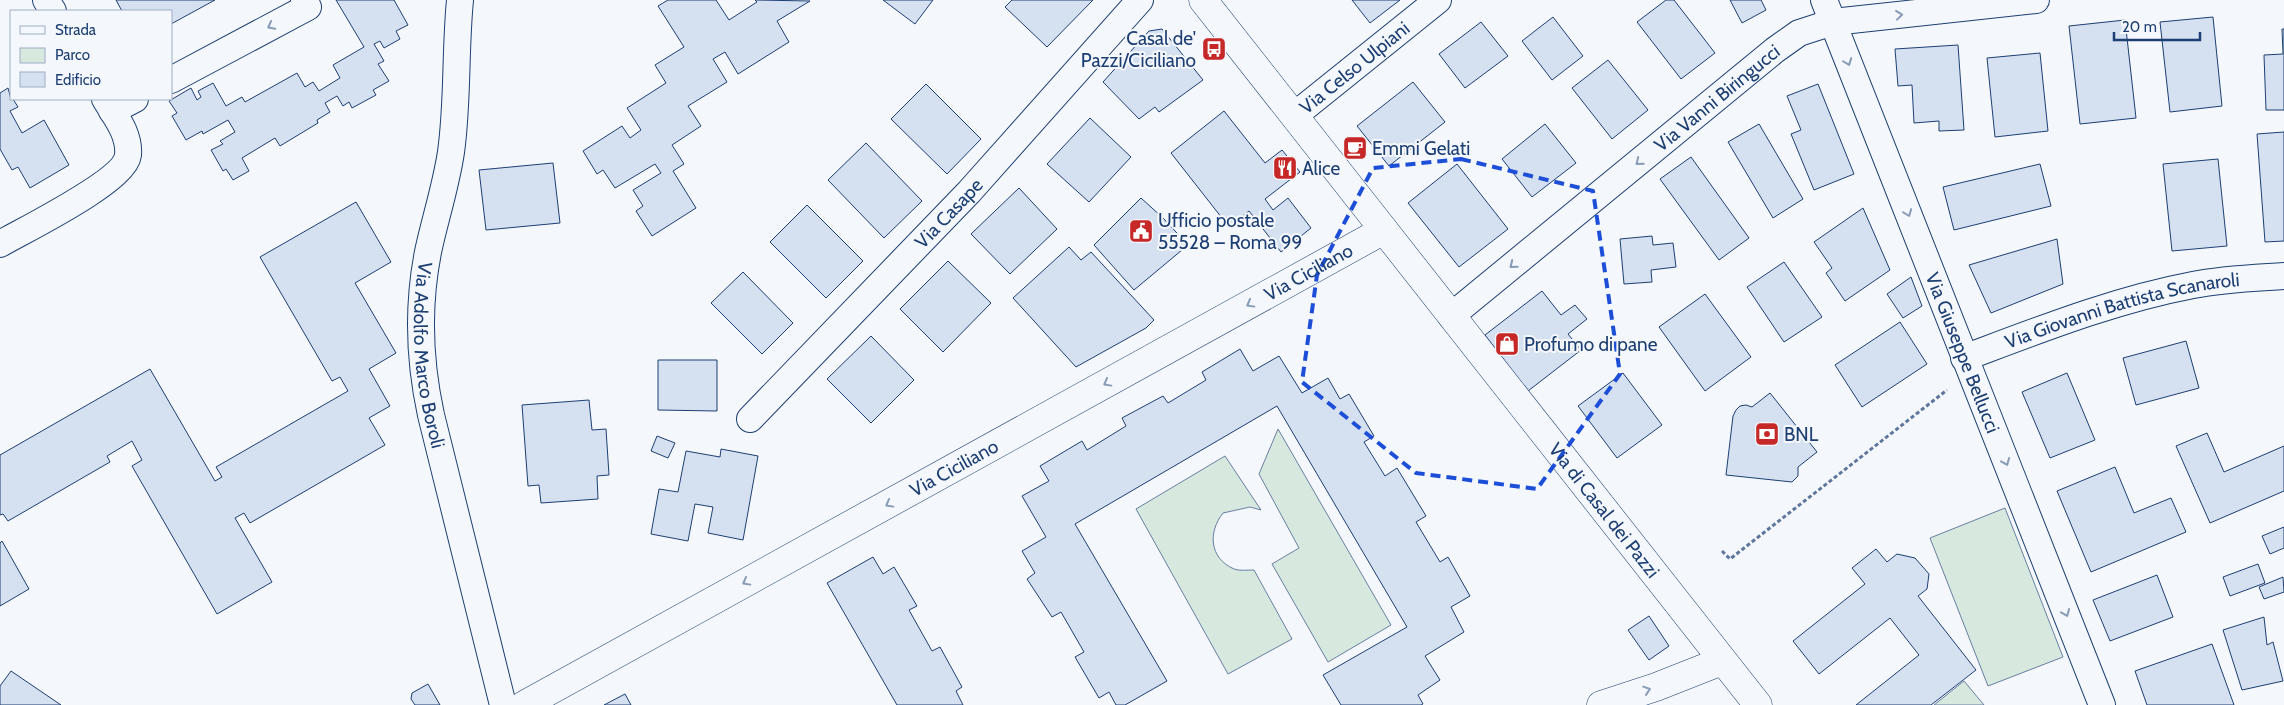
<svg xmlns="http://www.w3.org/2000/svg" width="2284" height="705" font-family="Cabin,sans-serif">
	<style>
		.green { fill: #d7e8df; stroke: #687fa3 }
		.building { fill: #d5e0f0; stroke: #1d3f73 }
		.lines { fill: none; stroke-linecap: round; stroke-linejoin: round }
		.minor-casing { stroke: #1d3f73; stroke-width: 28 }
		.tertiary-casing { stroke: #1d3f73; stroke-width: 29 }
		.primary-casing { stroke: #1d3f73; stroke-width: 29 }
		.path { stroke: #5e769c; stroke-width: 3; stroke-dasharray: 4 2.5; stroke-linecap: butt }
		.minor { stroke: #f4f7fb; stroke-width: 26 }
		.tertiary { stroke: #f4f7fb; stroke-width: 28 }
		.primary { stroke: #f4f7fb; stroke-width: 28 }
		.oneway { stroke: #889bb7 }
		.marked { fill: none; stroke: #1d4ed8; stroke-width: 4; stroke-dasharray: 10 6; stroke-linejoin: round }
		.labels { text-anchor: middle; stroke-width: 4; stroke-linejoin: round; paint-order: stroke }
		.poi-label { font-size: 19px; fill: #1d3f73; stroke: #f4f7fb; text-anchor: start }
		.street-label { font-size: 19px; fill: #1d3f73; stroke: #f4f7fb }
	</style>
	<rect width="100%" height="100%" fill="#f4f7fb"/>
	<!-- green -->
	<g class="green">
		<path d="M1278,429l113,196 -63,37 -56,-98 27,-16 -40,-74z"/>
		<path d="M1225,456l36,54 -11,-3 -27,6c-15,19 -14,45 11,56 5,2 14,1 20,1l38,69 -64,35 -92,-165z"/>
		<path d="M2005,508l58,149 -75,29 -58,-148z"/>
		<path d="M1964,681l20,24h-50z"/>
	</g>
	<!-- building -->
	<g class="building">
		<path d="M116,0h99l-44,24v-13h-49z"/>
		<path d="M336,0h58l14,25 -12,6 4,8 -16,9 -4,-7 -6,3 10,17 -6,3 11,17 -16,9 3,5 -24,13 -3,-6 -6,4 -6,-10 -12,7 5,9 -13,8 1,3 -38,23 -5,-8 -33,20 7,13 -16,9 -7,-11 -3,2 -12,-21 12,-6 -3,-3 15,-9 -7,-12 -25,14 -1,-3 -16,9 -14,-24 5,-3 -8,-12 22,-13 6,12 4,-3 -3,-6 15,-8 13,23 16,-9 3,5 52,-29 8,14 8,-5 6,9 21,-13 -7,-13 31,-18z"/>
		<path d="M668,0h48l13,20 28,-18 -2,-2 55,1 -33,20 12,21 -51,32 -13,-22 -12,7 14,23 -39,24 13,20 -29,19 12,19 -11,7 23,37 -44,28 -16,-25 7,-5 -10,-16 28,-17 -6,-9 -40,24 -12,-18 -6,4 -14,-23 39,-25 8,12 11,-8 -14,-22 39,-25 -11,-18 29,-18 -26,-41z"/>
		<path d="M883,0h50l-18,24z"/>
		<path d="M1012,0h81l-46,47 -42,-40z"/>
		<path d="M1352,0h48l-30,23z"/>
		<path d="M1666,0h8l41,53 -34,26 -44,-57z"/>
		<path d="M1730,0h31l5,10 -24,13z"/>
		<path d="M1553,17l30,39 -31,24 -30,-39z"/>
		<path d="M2213,17l9,89 -52,6 -10,-90z"/>
		<path d="M2125,20l11,98 -56,6 -11,-98z"/>
		<path d="M1481,22l27,34 -43,32 -26,-34z"/>
		<path d="M1162,29l41,51 -44,32 -4,-5 -16,12 -36,-37 46,-51z"/>
		<path d="M2282,29h2v81h-18l-2,-55 19,-1z"/>
		<path d="M1958,45l6,85 -25,1v-10l-25,2 -2,-38 -14,1 -3,-37z"/>
		<path d="M2040,53l8,78 -53,6 -8,-79z"/>
		<path d="M1608,60l40,50 -36,29 -40,-51z"/>
		<path d="M1413,82l32,40 -56,44 -32,-40z"/>
		<path d="M926,84l55,55 -34,35 -56,-55z"/>
		<path d="M1818,84l36,90 -40,16 -23,-56 10,-4 -14,-34z"/>
		<path d="M8,88l3,11h2l5,8 -8,4 12,22 22,-13 25,45 -39,23 -12,-21 -6,3 -12,-21v-56z"/>
		<path d="M1224,111l41,52 17,-13 18,22 -35,27 8,11 15,-12 23,30 -30,24 -32,-41 -20,16 -58,-74z"/>
		<path d="M1090,118l41,39 -42,45 -42,-38z"/>
		<path d="M1545,124l31,39 -44,34 -30,-38z"/>
		<path d="M1759,124l44,75 -30,19 -45,-76z"/>
		<path d="M2284,132v109l-19,1 -8,-108z"/>
		<path d="M866,143l56,58 -38,37 -56,-58z"/>
		<path d="M1691,157l58,81 -30,22 -59,-81z"/>
		<path d="M2218,159l9,87 -55,5 -9,-87z"/>
		<path d="M553,163l7,60 -74,7 -7,-60z"/>
		<path d="M1457,164l51,65 -49,38 -51,-64z"/>
		<path d="M2040,164l11,42 -97,24 -11,-43z"/>
		<path d="M1019,188l38,41 -47,45 -39,-40z"/>
		<path d="M1141,198l22,20 25,27 -54,45 -40,-45z"/>
		<path d="M356,202l35,60 -36,21 41,70 -27,16 21,37 -21,12 16,27 -135,78 -6,-10 -9,5 37,64 -55,32 -85,-148 10,-6 -10,-19 -25,15 3,6 -102,59 -5,-7 -3,1v-60l150,-86 65,112 7,-4 -6,-10 132,-76 -8,-14 -8,4 -72,-124z"/>
		<path d="M807,205l56,56 -37,37 -56,-56z"/>
		<path d="M1863,208l27,62 -45,31 -19,-28 6,-5 -18,-26z"/>
		<path d="M1652,236l1,9 20,-2 3,24 -25,3 1,12 -28,2 -4,-45z"/>
		<path d="M2057,239l6,45 -72,29 -22,-48z"/>
		<path d="M1069,247l12,13 10,-8 63,68 -8,8 -70,39 -63,-69z"/>
		<path d="M948,261l43,42 -48,49 -43,-43z"/>
		<path d="M1784,262l38,55 -38,25 -37,-55z"/>
		<path d="M743,272l50,51 -31,31 -51,-51z"/>
		<path d="M1911,277l11,29 -19,12 -16,-24z"/>
		<path d="M1542,291l19,24 14,-10 12,14 -19,15 13,16 -53,41 -43,-56z"/>
		<path d="M1705,294l46,63 -46,34 -46,-64z"/>
		<path d="M1900,322l27,42 -65,43 -27,-42z"/>
		<path d="M871,336l43,44 -43,43 -44,-44z"/>
		<path d="M2186,341l13,47 -63,17 -13,-47z"/>
		<path d="M1240,349l13,22 26,-15 23,37 26,-15 12,21 9,-5 25,42 -10,6 21,34 12,-8 29,48 -10,6 24,40 8,-5 22,39 -19,11 13,25 -39,24 15,24 -22,15 5,9 -2,1h-80l-18,-30 84,-48 -130,-221 -202,118 92,157 -42,24h-9l-7,-13 -10,6 -24,-41 9,-5 -23,-40 -9,5 -25,-38 8,-6 -13,-22 24,-14 -24,-41 27,-15 -9,-15 42,-25 5,9 39,-24 -4,-8 41,-22 5,7 38,-23 -4,-8z"/>
		<path d="M658,360h59v51l-59,-1z"/>
		<path d="M1623,373l39,52 -45,33 -39,-52z"/>
		<path d="M2067,373l28,67 -45,18 -28,-66z"/>
		<path d="M1770,393l47,59 -19,15v9l-6,6 -66,-7 7,-59 3,-6 4,-4 6,-1 6,2z"/>
		<path d="M589,400l3,30 14,-1 3,46 -12,1 1,23 -57,4 -2,-18 -11,1 -6,-81z"/>
		<path d="M2207,433l17,39 60,-26v45l-74,32 -34,-77z"/>
		<path d="M657,436l18,7 -7,15 -17,-7z"/>
		<path d="M721,449l37,7 -15,84 -35,-7 5,-26 -18,-3 -7,37 -37,-7 8,-45 19,3 8,-41 34,6z"/>
		<path d="M2115,467l19,46 37,-15 15,34 -95,40 -34,-81z"/>
		<path d="M2284,527v21l-14,6 -8,-18z"/>
		<path d="M2,541l27,48 -29,17v-63z"/>
		<path d="M1876,549l11,13 10,-8 18,4 14,16 -2,15 -9,7 58,74 -45,35h-75l63,-50 -29,-37 -71,56 -26,-33 72,-57 -13,-16z"/>
		<path d="M873,557l10,17 11,-7 23,39 -8,4 23,41 8,-4 22,40 -6,4 7,14h-66l-70,-122z"/>
		<path d="M2258,564l7,19 -35,13 -7,-19z"/>
		<path d="M2157,575l16,42 -63,24 -17,-41z"/>
		<path d="M2283,577l1,15 -20,7 -5,-12z"/>
		<path d="M1649,616l20,30 -20,14 -21,-30z"/>
		<path d="M2264,617l3,28 6,-3 10,39 -41,9 -19,-60z"/>
		<path d="M2212,644l22,61h-87l-12,-34z"/>
		<path d="M11,671l50,34h-61v-19z"/>
		<path d="M428,684l12,21h-25l-4,-6 1,-6z"/>
		<path d="M625,694l6,11h-27z"/>
	</g>
	<g class="lines">
		<defs>
			<g id="minor">
				<path d="M46,0l7,11"/>
				<path id="s1" d="M460,0c-5,51 -2,102 -9,152 -5,34 -16,67 -23,100 -11,56 -9,108 3,163l72,290"/>
				<path id="s2" d="M1824,0l278,705"/>
				<path d="M171,80l137,-73 -4,-7"/>
				<path d="M112,111l23,-12"/>
				<path id="s3" d="M1295,115l143,-115"/>
				<path d="M0,244c24,-14 125,-63 128,-89 2,-21 -13,-39 -23,-56"/>
				<path id="s4" d="M1451,316l324,-266 24,-17 34,-11 203,-22"/>
				<path id="s5" d="M1964,358c75,-28 150,-58 229,-73 30,-6 61,-7 91,-9"/>
				<path id="s6" d="M750,419l219,-227 171,-192"/>
			</g>
			<path id="tertiary" d="M1203,0l181,230"/>
			<g id="primary">
				<path id="s7" d="M524,705l860,-475 374,475"/>
				<path d="M1601,705l55,-18 66,-26"/>
			</g>
		</defs>
		<!-- minor casing -->
		<use href="#minor" class="minor-casing"/>
		<!-- tertiary casing -->
		<use href="#tertiary" class="tertiary-casing"/>
		<!-- primary casing -->
		<use href="#primary" class="primary-casing"/>
		<!-- path -->
		<path class="path" d="M1722,551l8,8 217,-169"/>
		<!-- minor -->
		<use href="#minor" class="minor"/>
		<!-- tertiary -->
		<use href="#tertiary" class="tertiary"/>
		<!-- primary -->
		<use href="#primary" class="primary"/>
	</g>
	<!-- one-way arrows -->
	<defs><path id="oneway-chevron" d="M-2-3.5L2.5 0L-2 3.5" fill="none" stroke-width="1.6" stroke-linecap="round" stroke-linejoin="round" transform="scale(1.25)"/></defs>
	<g class="oneway">
		<use href="#oneway-chevron" transform="translate(1899 15) rotate(-6)"/>
		<use href="#oneway-chevron" transform="translate(271 26) rotate(152)"/>
		<use href="#oneway-chevron" transform="translate(1848 62) rotate(69)"/>
		<use href="#oneway-chevron" transform="translate(1639 162) rotate(141)"/>
		<use href="#oneway-chevron" transform="translate(1908 213) rotate(69)"/>
		<use href="#oneway-chevron" transform="translate(1513 265) rotate(141)"/>
		<use href="#oneway-chevron" transform="translate(1250 304) rotate(151)"/>
		<use href="#oneway-chevron" transform="translate(1107 383) rotate(151)"/>
		<use href="#oneway-chevron" transform="translate(2006 462) rotate(68)"/>
		<use href="#oneway-chevron" transform="translate(889 504) rotate(151)"/>
		<use href="#oneway-chevron" transform="translate(746 582) rotate(151)"/>
		<use href="#oneway-chevron" transform="translate(2066 613) rotate(68)"/>
		<use href="#oneway-chevron" transform="translate(1647 690) rotate(-18)"/>
	</g>
	<!-- marked area -->
	<path class="marked" d="M1461,159l132,32 27,183 -83,115 -121,-16 -114,-91 15,-107 56,-107z"/>
	<!-- icons -->
	<defs>
		<symbol id="bus-square" viewBox="-11 -11 22 22"><rect x="-9" y="-9" width="18" height="18" rx="4" fill="#c62828" stroke="#f4f7fb"/><path d="M-5-6H5V4H4V6H2V4H-2V6H-4V4H-5ZM-3.5-4V0h7V-4ZM-3.5 1.2v1.5H-2V1.2ZM2 1.2v1.5H3.5V1.2Z" fill="#fff"/></symbol>
		<symbol id="cafe-square" viewBox="-11 -11 22 22"><rect x="-9" y="-9" width="18" height="18" rx="4" fill="#c62828" stroke="#f4f7fb"/><path d="M-5.5-4.5H6V0H3Q3 3.5 0 3.5H-2.5Q-5.5 3.5-5.5 0ZM3-3.2v2h1.7v-2ZM-6 4.5H4V6H-6Z" fill="#fff"/></symbol>
		<symbol id="restaurant-square" viewBox="-11 -11 22 22"><rect x="-9" y="-9" width="18" height="18" rx="4" fill="#c62828" stroke="#f4f7fb"/><path d="M-5-6h1v4h1v-4h1v4h1v-4h1v5L-1.5 .5V6h-2V.5L-5-1ZM5-6V6H3V1.5H1.5Q1.5-4 5-6Z" fill="#fff"/></symbol>
		<symbol id="civic-square" viewBox="-11 -11 22 22"><rect x="-9" y="-9" width="18" height="18" rx="4" fill="#c62828" stroke="#f4f7fb"/><path d="M-.6-6.5H3V-4.5H.6V-3L4-1V1h2V6H-6V1h2V-1L-.6-3ZM-1.2 2.5V6h2.4V2.5Z" fill="#fff"/></symbol>
		<symbol id="shop-square" viewBox="-11 -11 22 22"><rect x="-9" y="-9" width="18" height="18" rx="4" fill="#c62828" stroke="#f4f7fb"/><path d="M-5-2.5h2.3a2.7 3.5 0 0 1 5.4 0H5L5.5 6h-11ZM-1.5-2.5h3a1.5 2.3 0 0 0-3 0Z" fill="#fff"/></symbol>
		<symbol id="bank-square" viewBox="-11 -11 22 22"><rect x="-9" y="-9" width="18" height="18" rx="4" fill="#c62828" stroke="#f4f7fb"/><path d="M-6-4H6V4H-6ZM0-2.3a2.3 2.3 0 1 0 0 4.6a2.3 2.3 0 1 0 0-4.6Z" fill="#fff"/></symbol>
	</defs>
	<g fill-rule="evenodd">
		<use href="#bus-square" x="1200" y="35" width="28" height="28"/>
		<use href="#cafe-square" x="1341" y="134" width="28" height="28"/>
		<use href="#restaurant-square" x="1271" y="154" width="28" height="28"/>
		<use href="#civic-square" x="1127" y="217" width="28" height="28"/>
		<use href="#shop-square" x="1493" y="330" width="28" height="28"/>
		<use href="#bank-square" x="1753" y="420" width="28" height="28"/>
	</g>
	<g class="labels">
		<!-- poi labels -->
		<g class="poi-label">
			<text x="1196" y="45" text-anchor="end">Casal de'<tspan x="1196" dy="22">Pazzi/Ciciliano</tspan></text>
			<text x="1372" y="155">Emmi Gelati</text>
			<text x="1302" y="175">Alice</text>
			<text x="1158" y="227">Ufficio postale<tspan x="1158" dy="22">55528 – Roma 99</tspan></text>
			<text x="1524" y="351">Profumo di pane</text>
			<text x="1784" y="441">BNL</text>
		</g>
		<!-- street labels -->
		<g class="street-label">
			<text dy="7" stroke="none"><textPath href="#s3" startOffset="76">Via Celso Ulpiani</textPath></text>
			<text dy="7" stroke="none"><textPath href="#s4" startOffset="344">Via Vanni Biringucci</textPath></text>
			<text dy="7" stroke="none"><textPath href="#s6" startOffset="286">Via Casape</textPath></text>
			<text dy="7" stroke="none"><textPath href="#s7" startOffset="896">Via Ciciliano</textPath></text>
			<text dy="7" stroke="none"><textPath href="#s5" startOffset="166">Via Giovanni Battista Scanaroli</textPath></text>
			<text dy="7" stroke="none"><textPath href="#s2" startOffset="379">Via Giuseppe Bellucci</textPath></text>
			<text dy="7" stroke="none"><textPath href="#s1" startOffset="359">Via Adolfo Marco Boroli</textPath></text>
			<text dy="7" stroke="none"><textPath href="#s7" startOffset="491">Via Ciciliano</textPath></text>
			<text dy="7" stroke="none"><textPath href="#s7" startOffset="1339">Via di Casal dei Pazzi</textPath></text>
		</g>
	</g>
	<!-- legend -->
	<rect x="10" y="10" width="162" height="90" fill="#f4f7fb" stroke="#9eadc5"/>
	<rect x="20" y="26" width="25" height="8" fill="#f4f7fb" stroke="#9eadc5"/>
	<text x="55" y="35" font-size="15" fill="#1d3f73">Strada</text>
	<rect x="20" y="48" width="25" height="15" fill="#d7e8df" stroke="#9eadc5"/>
	<text x="55" y="60" font-size="15" fill="#1d3f73">Parco</text>
	<rect x="20" y="72" width="25" height="15" fill="#d5e0f0" stroke="#9eadc5"/>
	<text x="55" y="85" font-size="15" fill="#1d3f73">Edificio</text>
	<!-- scale -->
	<path d="M2114 32v8h86v-8" fill="none" stroke="#1d3f73" stroke-width="2.5"/>
	<text x="2122" y="32" font-size="15" fill="#1d3f73" stroke="#f4f7fb" stroke-width="4" paint-order="stroke">20 m</text>
</svg>
